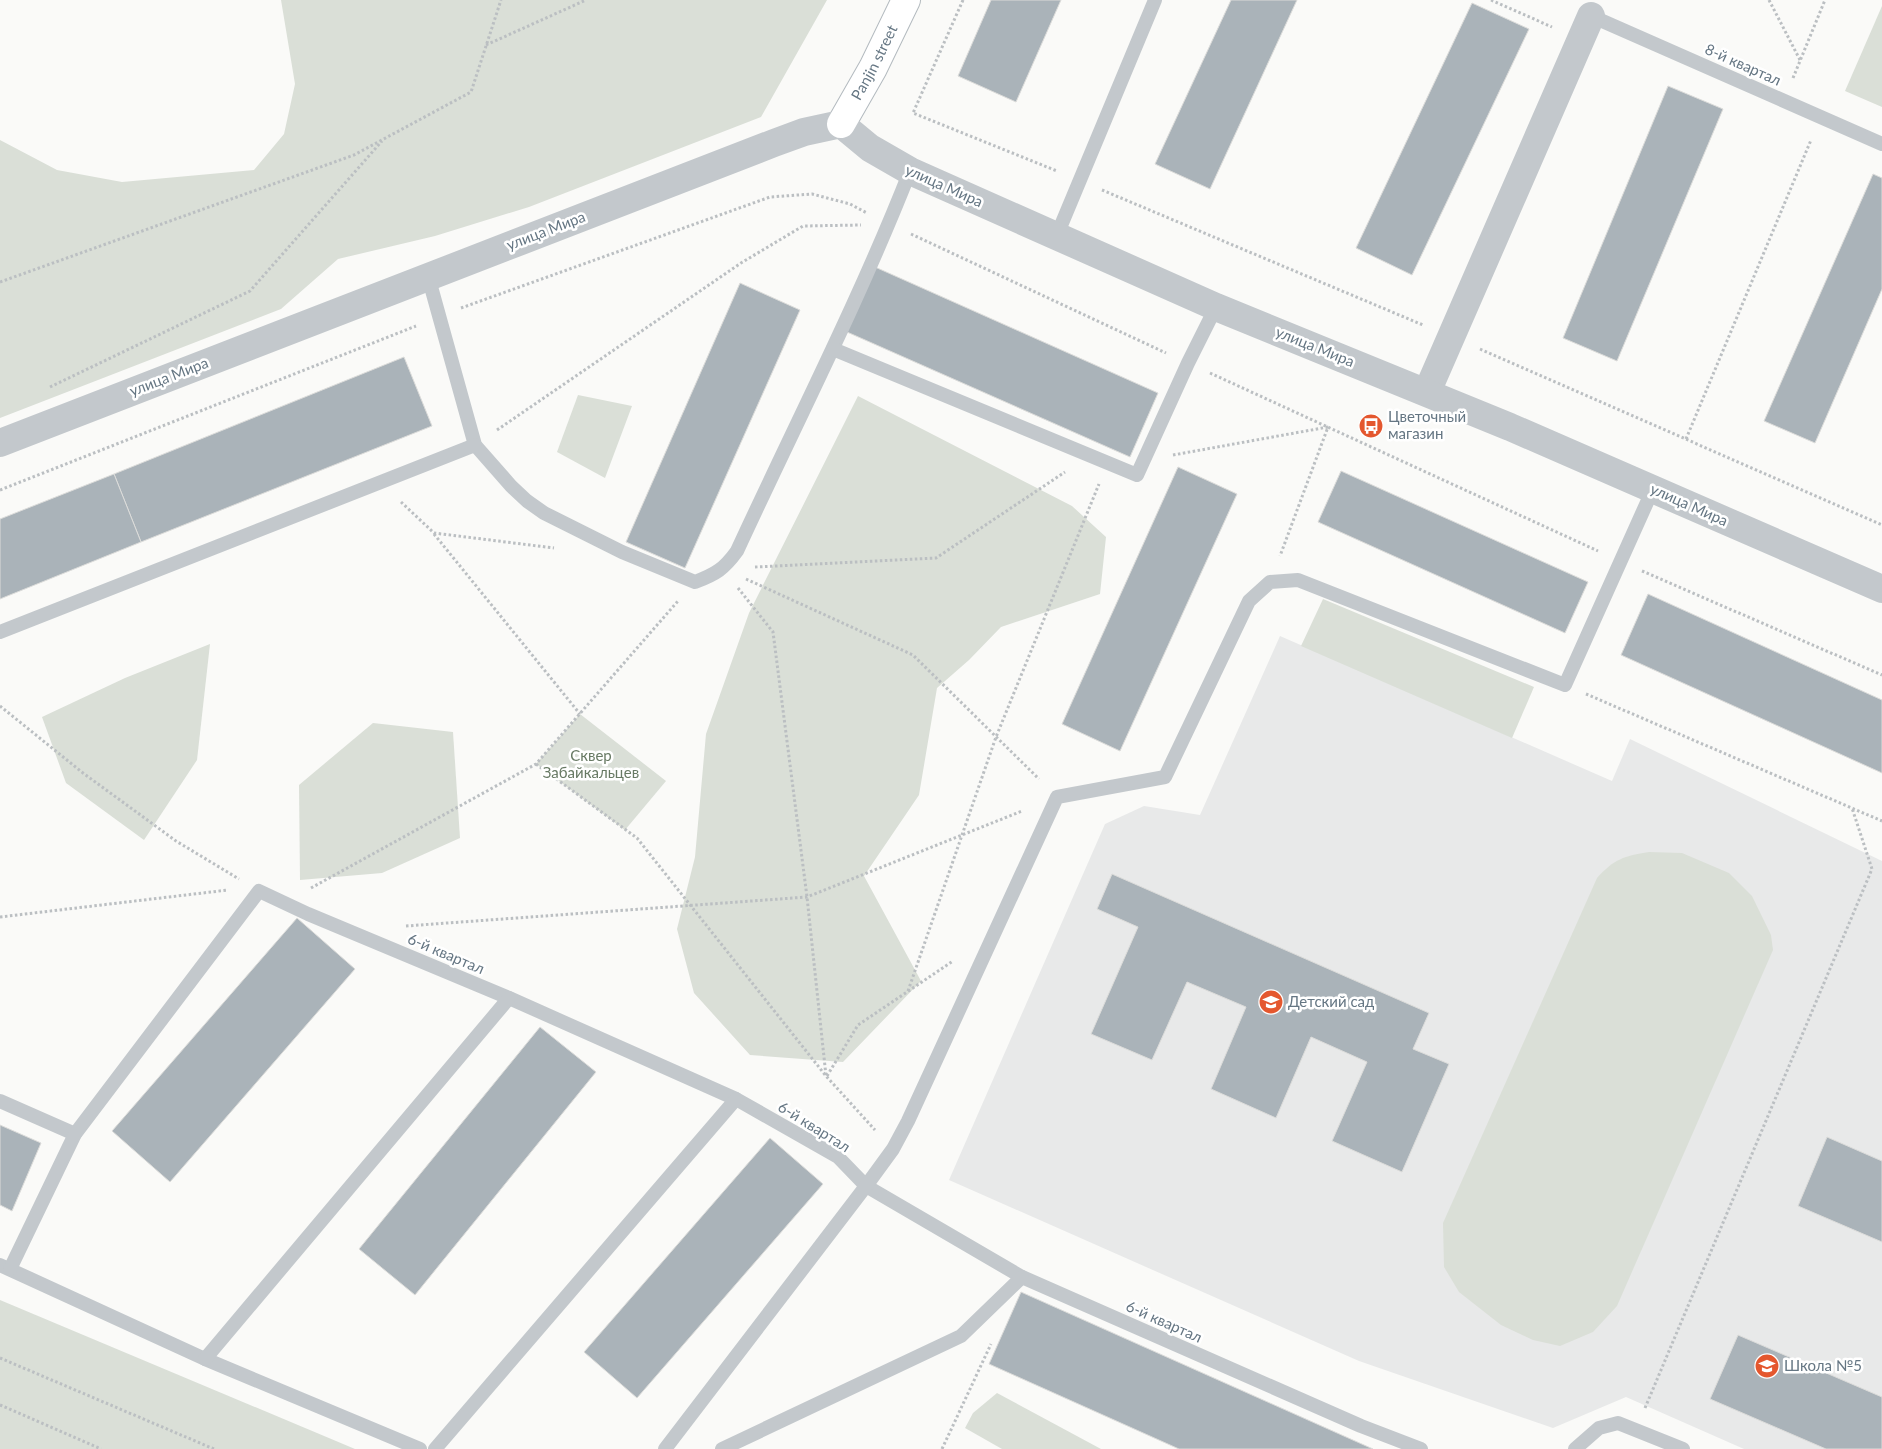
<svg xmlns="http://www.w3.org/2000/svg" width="1882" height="1449" font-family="Lato,sans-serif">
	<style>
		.built { fill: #e8e9e9 }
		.green { fill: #dadfd7 }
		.building { fill: #aab3b9; stroke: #dcdcda }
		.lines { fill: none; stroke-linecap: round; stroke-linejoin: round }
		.secondary-casing { stroke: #b3babf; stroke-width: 30 }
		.path { stroke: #bbbfc2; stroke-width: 3; stroke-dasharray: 2.5 2.5; stroke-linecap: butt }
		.lane { stroke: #c3c8cc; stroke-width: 14 }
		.street { stroke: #c3c8cc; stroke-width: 28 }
		.secondary { stroke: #fff; stroke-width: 28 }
		.labels { text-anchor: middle; stroke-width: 5; stroke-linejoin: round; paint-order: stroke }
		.street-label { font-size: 15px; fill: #657683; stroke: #fff }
		.poi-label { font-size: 15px; fill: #657683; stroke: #fff; text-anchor: start }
		.park-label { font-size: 15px; fill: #687a64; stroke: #fff }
	</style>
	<rect width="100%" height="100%" fill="#fafaf8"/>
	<!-- built -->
	<path class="built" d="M1280,636l332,145 18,-42 252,122v588h-138l-118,-52 -73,31 -194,-67 -410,-181 156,-356 39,-18 56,9z"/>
	<!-- green -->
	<g class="green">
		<path d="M281,0h546l-66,117 -232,90 -94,29 -97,23 -57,50 -281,109v-278l57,30 65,12 132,-12 30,-36 11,-50z"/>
		<path d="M1882,6v101l-37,-16z"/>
		<path d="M578,395l54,11 -27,72 -48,-26z"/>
		<path d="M858,396l214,110 34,31 -6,57 -99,33 -32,33 -32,28 -18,107 -55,81 57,105 -78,81 -93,-7 -56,-62 -17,-64 18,-72 11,-123 43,-121z"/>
		<path d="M1323,599l211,88 -22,51 -211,-92z"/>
		<path d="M210,644l-13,116 -53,80 -78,-57 -24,-66 83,-39z"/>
		<path d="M580,714l86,67 -41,49 -89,-66z"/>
		<path d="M373,723l80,9 7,106 -78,35 -82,7 -1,-95z"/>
		<path d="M1649,852l33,1 47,20 23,23 19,39 2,15 -156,356 -24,26 -33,14 -27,-6 -32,-15 -42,-33 -15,-25 -1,-44 154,-345c17,-19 27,-22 52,-26z"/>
		<path d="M0,1300l355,149h-355z"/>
		<path d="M997,1393l104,56h-99l-37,-21 8,-15z"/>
	</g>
	<!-- building -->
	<g class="building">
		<path d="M991,0h70l-45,102 -58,-26z"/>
		<path d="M1231,0h66l-87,189 -55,-25z"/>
		<path d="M1472,3l57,26 -117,246 -56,-27z"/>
		<path d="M1668,86l55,23 -106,252 -54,-23z"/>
		<path d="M1873,174l9,4v111l-67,154 -51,-22z"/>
		<path d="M875,267l283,126 -28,64 -283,-125z"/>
		<path d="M740,283l60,27 -115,258 -59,-26z"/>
		<path d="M404,357l28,69 -291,116 -27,-68z"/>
		<path d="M1178,467l59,27 -117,257 -58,-27z"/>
		<path d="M1341,471l247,111 -23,51 -247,-111z"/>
		<path d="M114,474l27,68 -141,57v-80z"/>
		<path d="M1648,594l234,106v73l-261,-118z"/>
		<path d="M1112,874l317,139 -16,36 36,15 -47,108 -70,-31 35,-79 -56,-25 -35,81 -65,-29 35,-82 -59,-25 -35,78 -61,-26 47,-107 -41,-18z"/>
		<path d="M297,918l58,51 -185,213 -58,-51z"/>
		<path d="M540,1027l56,45 -181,223 -56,-46z"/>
		<path d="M0,1125l41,18 -29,68 -12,-6z"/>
		<path d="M1827,1137l55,24v81l-84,-36z"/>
		<path d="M770,1138l53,46 -186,214 -53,-46z"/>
		<path d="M1021,1292l352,157h-194l-190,-85z"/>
		<path d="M1738,1335l144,62v52h-56l-116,-50z"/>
	</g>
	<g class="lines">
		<defs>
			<g id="secondary">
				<path id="s1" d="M841,124l32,-56 33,-68"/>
			</g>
		</defs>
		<!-- secondary casing -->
		<use href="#secondary" class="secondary-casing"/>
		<!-- path -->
		<g class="path">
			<path d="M963,0l-50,113 144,58"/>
			<path d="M1491,0l61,27"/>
			<path d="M1769,0l31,60"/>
			<path d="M486,45l100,-45"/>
			<path d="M1793,78l32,-78"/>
			<path d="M1102,190l321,135"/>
			<path d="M911,234l255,119"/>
			<path d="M0,282l354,-127 117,-63 30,-92"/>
			<path d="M461,308l309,-111 42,-3 38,10 17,9"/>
			<path d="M1480,349l402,176"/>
			<path d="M1210,373l388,178"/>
			<path d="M50,387l200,-96 132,-150"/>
			<path d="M497,430l244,-167 62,-37 58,-1"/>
			<path d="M1686,439l125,-299"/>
			<path d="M1173,455l155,-28 -48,129"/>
			<path d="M0,490l416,-164"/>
			<path d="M401,502l33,31 120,15"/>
			<path d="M434,534l146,180"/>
			<path d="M755,567l181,-9 129,-86"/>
			<path d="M1642,571l240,104"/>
			<path d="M746,579l167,76 126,124"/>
			<path d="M738,588l35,44 34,265 19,179"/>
			<path d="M1586,694l296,127"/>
			<path d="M0,706l83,67 93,68 63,38"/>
			<path d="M536,764l101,74 189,238 49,54"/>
			<path d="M311,888l225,-124 142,-163"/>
			<path d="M0,917l228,-27"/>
			<path d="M406,926l401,-29 215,-86"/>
			<path d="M908,991l88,-254 103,-253"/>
			<path d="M827,1076l31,-51 95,-64"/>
			<path d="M0,1358l214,91"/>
			<path d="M0,1405l101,44"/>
			<path d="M1645,1408l227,-539 -20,-61"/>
			<path d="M942,1449l49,-105"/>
		</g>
		<!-- lane -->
		<g class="lane">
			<path d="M1591,16l291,128"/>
			<path d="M1057,235l98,-235"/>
			<path d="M428,276l47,169 36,41 16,15 17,12 78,39 73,30c21,-8 29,-13 42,-31 58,-126 122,-250 173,-380"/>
			<path d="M833,349l304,126 51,-112 28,-56"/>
			<path d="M0,632l475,-187"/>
			<path d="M0,1101l75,33"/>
			<path d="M0,1265l205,94 215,90"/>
			<path d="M10,1269l65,-135 184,-243 49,23 201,84 227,101 102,58 28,29 156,91 339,149 60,23"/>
			<path d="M205,1359l304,-361"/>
			<path d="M435,1449l301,-350"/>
			<path d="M665,1449l201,-263 27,-37 15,-28 149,-324 108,-20 84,-176 21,-19 28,-2 267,105 88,-196"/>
			<path d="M722,1449l239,-113 61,-59"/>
			<path d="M1575,1449l24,-21 19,-5 65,26"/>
		</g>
		<!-- street -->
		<g class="street">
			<path d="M1427,392l164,-376"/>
			<path d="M0,443l774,-300 30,-11 37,-8 29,24 40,23 306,136 294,120 372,162"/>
		</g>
		<!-- secondary -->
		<use href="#secondary" class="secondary"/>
	</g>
	<!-- icons -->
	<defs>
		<symbol id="bus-disc" viewBox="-11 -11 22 22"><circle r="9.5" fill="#e4572e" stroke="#fff"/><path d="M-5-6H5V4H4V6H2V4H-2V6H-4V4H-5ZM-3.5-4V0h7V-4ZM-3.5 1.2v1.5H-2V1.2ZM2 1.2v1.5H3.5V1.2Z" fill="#fff"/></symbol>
		<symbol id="school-disc" viewBox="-11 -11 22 22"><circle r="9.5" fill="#e4572e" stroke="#fff"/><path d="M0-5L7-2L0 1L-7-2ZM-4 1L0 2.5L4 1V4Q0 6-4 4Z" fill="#fff"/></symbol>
	</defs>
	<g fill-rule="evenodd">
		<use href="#bus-disc" x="1357" y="412" width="28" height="28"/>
		<use href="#school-disc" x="1257" y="988" width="28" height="28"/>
		<use href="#school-disc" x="1753" y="1352" width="28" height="28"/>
	</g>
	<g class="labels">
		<!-- street labels -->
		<g class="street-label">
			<text dy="5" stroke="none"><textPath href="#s1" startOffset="70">Panjin street</textPath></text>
			<text transform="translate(1743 65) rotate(24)" y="5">8-й квартал</text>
			<text transform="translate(944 186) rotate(24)" y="5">улица Мира</text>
			<text transform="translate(546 231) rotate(-21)" y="5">улица Мира</text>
			<text transform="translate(1315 347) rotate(22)" y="5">улица Мира</text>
			<text transform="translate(169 377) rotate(-21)" y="5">улица Мира</text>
			<text transform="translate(1689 505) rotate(24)" y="5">улица Мира</text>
			<text transform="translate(446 954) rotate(23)" y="5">6-й квартал</text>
			<text transform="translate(814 1127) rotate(32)" y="5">6-й квартал</text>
			<text transform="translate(1164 1322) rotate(24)" y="5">6-й квартал</text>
		</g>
		<!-- poi labels -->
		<g class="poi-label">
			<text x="1388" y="422">Цветочный<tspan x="1388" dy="17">магазин</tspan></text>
			<text x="1288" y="1007">Детский сад</text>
			<text x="1784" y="1371">Школа №5</text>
		</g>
		<!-- park labels -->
		<g class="park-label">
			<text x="591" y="761">Сквер<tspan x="591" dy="17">Забайкальцев</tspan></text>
		</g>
	</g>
</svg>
